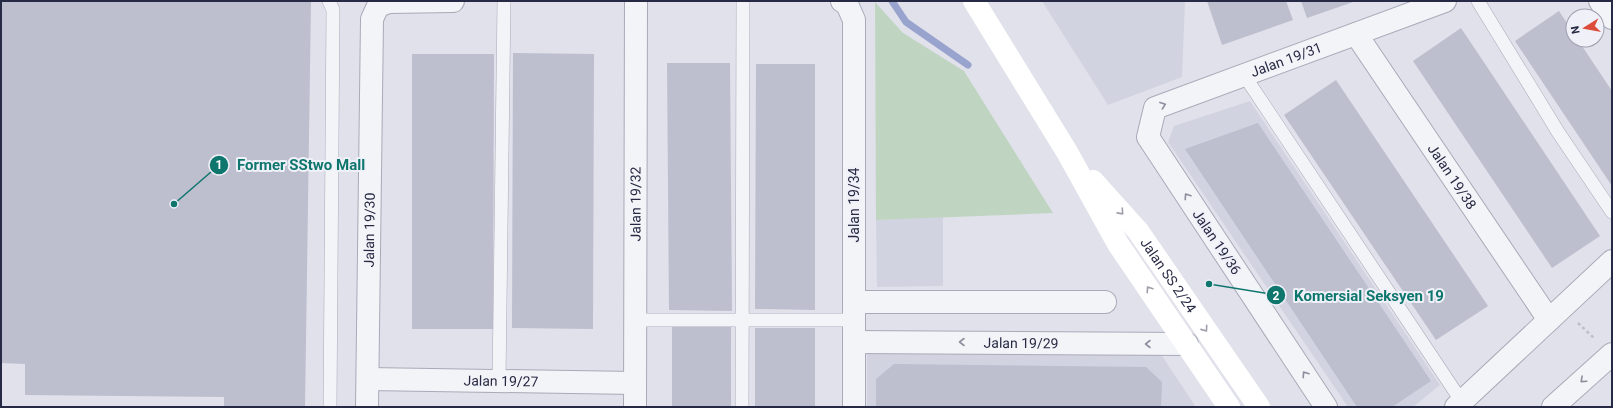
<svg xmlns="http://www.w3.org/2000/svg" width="1613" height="408" font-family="Roboto,sans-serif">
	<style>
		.built { fill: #d2d3e0 }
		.green { fill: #c0d5c1 }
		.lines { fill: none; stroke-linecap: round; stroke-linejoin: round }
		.stream { stroke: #98a3ce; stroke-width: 7 }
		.building { fill: #bdbece }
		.lane-casing { stroke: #a8aab8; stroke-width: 14 }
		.street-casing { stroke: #a8aab8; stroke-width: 24 }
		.path { stroke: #bebfc9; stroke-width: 2.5; stroke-dasharray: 3 3; stroke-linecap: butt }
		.lane { stroke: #f3f4f8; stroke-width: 13 }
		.street { stroke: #f3f4f8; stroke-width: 22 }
		.secondary { stroke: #fff; stroke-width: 22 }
		.oneway { stroke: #8d8f9e }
		.oneway2 { stroke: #9e9fab }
		.labels { text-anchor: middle; stroke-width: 4; stroke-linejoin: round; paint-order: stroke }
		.street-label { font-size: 14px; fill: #272a44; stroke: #f0f1f8 }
		.leader { fill: none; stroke: #0f766e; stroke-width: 1.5 }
		.callout-dot { fill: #0f766e; stroke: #f0f1f8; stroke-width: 1.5 }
		.mark-label { font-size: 12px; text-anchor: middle; font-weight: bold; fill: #fff }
		.callout-label { font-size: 15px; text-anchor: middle; font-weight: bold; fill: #0f766e; stroke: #f0f1f8; stroke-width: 4; stroke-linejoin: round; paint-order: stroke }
	</style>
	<rect width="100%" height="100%" fill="#e0e1ea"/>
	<!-- built -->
	<g class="built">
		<path d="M1042,1h143l-3,76 -74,28z"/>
		<path d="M1250,101l190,284 -27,22h-65l-180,-265 6,-16z"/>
		<path d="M943,217v69l-66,1 -1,-67z"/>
		<path d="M867,352l293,1 36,54h-329z"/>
	</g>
	<!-- green -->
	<path class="green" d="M875,2l28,31 61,38 89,142 -177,7z"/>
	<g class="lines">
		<!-- stream -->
		<path class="stream" d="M892,1l14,21 62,43"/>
	</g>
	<!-- building -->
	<g class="building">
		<path d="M1,1h310l-6,406h-81v-10l-199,-2v-31l-24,-1z"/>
		<path d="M1207,1h79l7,19 -71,25z"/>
		<path d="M1301,1h55l-49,17z"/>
		<path d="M1559,11l14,21v8h5l34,51v95l-97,-145z"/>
		<path d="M1461,28l139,208 -48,32 -139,-207z"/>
		<path d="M513,53l81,1 -1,275 -81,-1z"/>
		<path d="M412,54h82l-1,275h-81z"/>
		<path d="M667,63h63l2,248 -63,-1z"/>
		<path d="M756,64h59v246l-60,-1z"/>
		<path d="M1336,80l152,226 -52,34 -152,-225z"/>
		<path d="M1258,123l173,258 -39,26h-35l-172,-258z"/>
		<rect x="672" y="327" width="59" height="80"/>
		<rect x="755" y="328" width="60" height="79"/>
		<path d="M894,364l252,3 16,15 -1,25h-285v-28z"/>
	</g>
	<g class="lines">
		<defs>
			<g id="lane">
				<path d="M329,1l4,9 -3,397"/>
				<path d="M1478,1l80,131 54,80"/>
				<path d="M1244,75l218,327"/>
				<path d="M635,320h219"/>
				<path d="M499,381l5,-380"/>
				<path d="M742,407l1,-406"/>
			</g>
			<g id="street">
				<path d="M842,1l5,3 7,16v387"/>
				<path d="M1600,1l12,17"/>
				<path id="s1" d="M1356,34l193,286"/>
				<path d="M854,302h251"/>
				<path id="s2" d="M854,342l333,2"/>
				<path id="s3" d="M368,379l267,4"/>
				<path id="s4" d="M367,407l5,-388 6,-13 11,-4 64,-1"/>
				<path id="s5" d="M635,407l1,-406"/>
				<path id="s6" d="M1326,407l-178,-270 7,-29 290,-107"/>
				<path d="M1456,407l156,-146"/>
				<path d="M1553,407l59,-53"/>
			</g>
		</defs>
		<!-- lane casing -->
		<use href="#lane" class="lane-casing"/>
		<!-- street casing -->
		<use href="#street" class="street-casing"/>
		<!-- path -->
		<path class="path" d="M1578,323l17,16"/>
		<!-- lane -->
		<use href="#lane" class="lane"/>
		<!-- street -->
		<use href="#street" class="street"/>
		<!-- secondary -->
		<g class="secondary">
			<path d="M974,1l93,151 51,92 111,163"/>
			<path id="s7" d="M1093,181l45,50 121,176"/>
		</g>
	</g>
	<!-- one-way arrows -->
	<defs><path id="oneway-chevron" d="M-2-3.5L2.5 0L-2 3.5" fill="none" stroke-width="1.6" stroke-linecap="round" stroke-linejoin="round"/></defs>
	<g class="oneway">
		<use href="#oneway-chevron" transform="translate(1163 105) rotate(-20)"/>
		<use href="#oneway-chevron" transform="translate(1187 196) rotate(-124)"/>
		<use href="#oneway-chevron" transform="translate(962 342) rotate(-180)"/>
		<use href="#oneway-chevron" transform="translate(1148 344) rotate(-180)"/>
		<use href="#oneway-chevron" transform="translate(1305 374) rotate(-124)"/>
		<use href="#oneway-chevron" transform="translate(1583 380) rotate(138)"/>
	</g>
	<g class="oneway2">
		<use href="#oneway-chevron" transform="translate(1121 212) rotate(48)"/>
		<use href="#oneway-chevron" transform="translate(1149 289) rotate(-124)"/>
		<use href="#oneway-chevron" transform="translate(1205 329) rotate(55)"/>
	</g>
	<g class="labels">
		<!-- street labels -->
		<g class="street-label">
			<text dy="5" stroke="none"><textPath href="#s6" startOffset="493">Jalan 19/31</textPath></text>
			<text dy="5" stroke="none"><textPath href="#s1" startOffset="172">Jalan 19/38</textPath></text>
			<text dy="5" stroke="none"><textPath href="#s5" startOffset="203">Jalan 19/32</textPath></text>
			<text transform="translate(854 205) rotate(-90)" y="5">Jalan 19/34</text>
			<text dy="5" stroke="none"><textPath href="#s4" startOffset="177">Jalan 19/30</textPath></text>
			<text transform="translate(1217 242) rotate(56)" y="5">Jalan 19/36</text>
			<text dy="5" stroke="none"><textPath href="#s7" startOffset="121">Jalan SS 2/24</textPath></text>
			<text dy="5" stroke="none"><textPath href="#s2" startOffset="167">Jalan 19/29</textPath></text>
			<text dy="5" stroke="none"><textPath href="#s3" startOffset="133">Jalan 19/27</textPath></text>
		</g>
	</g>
	<!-- callouts -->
	<path class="leader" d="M174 204L219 165M1209 284L1276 295"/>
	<g class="callout-dot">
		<circle cx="174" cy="204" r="4"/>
		<circle cx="1209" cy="284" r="4"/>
		<circle cx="219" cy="165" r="10"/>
		<circle cx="1276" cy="295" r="10"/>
	</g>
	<g class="mark-label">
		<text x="219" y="169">1</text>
		<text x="1276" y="300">2</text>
	</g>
	<g class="callout-label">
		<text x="301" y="170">Former SStwo Mall</text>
		<text x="1369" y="301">Komersial Seksyen 19</text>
	</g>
	<!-- border -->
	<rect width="1613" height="408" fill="none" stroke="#272a44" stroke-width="4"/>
	<!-- north arrow -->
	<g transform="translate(1585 28) rotate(259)"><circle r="19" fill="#f0f1f8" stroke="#a0a1b0"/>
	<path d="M0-3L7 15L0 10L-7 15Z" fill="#db4d3a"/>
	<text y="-6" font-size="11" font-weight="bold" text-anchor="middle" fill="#272a44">N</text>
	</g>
</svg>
